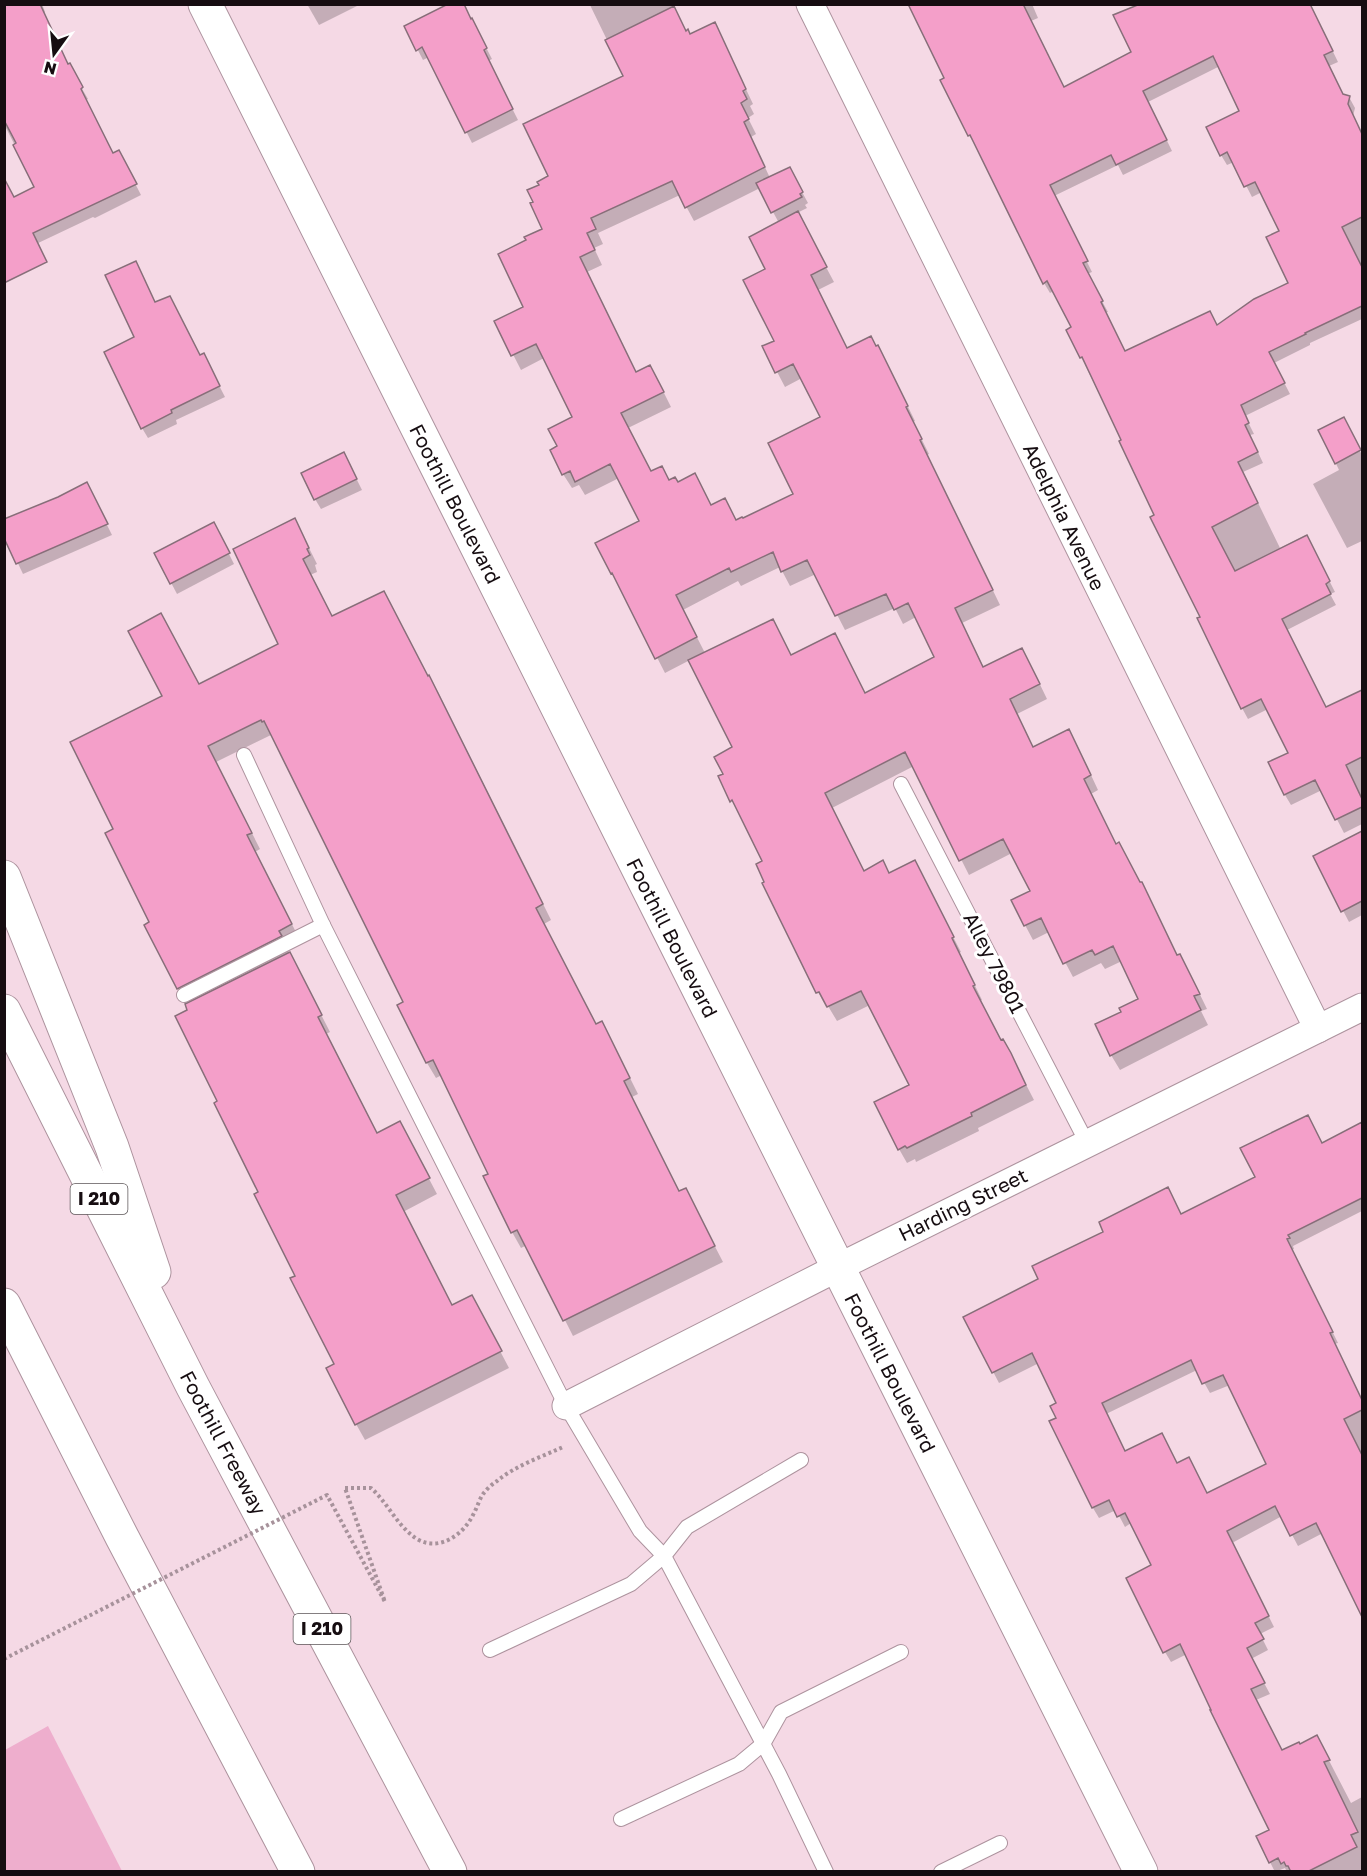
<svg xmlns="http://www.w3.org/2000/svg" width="1367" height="1876" font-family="'Golos Text',sans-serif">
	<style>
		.green { fill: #eeaecd }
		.shadow { fill: #0003; fill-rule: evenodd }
		.building { fill: #f49fc9; stroke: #876e79; stroke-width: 1.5; fill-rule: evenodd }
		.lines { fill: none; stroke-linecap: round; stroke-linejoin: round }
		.lane-casing { stroke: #ad939e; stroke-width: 16 }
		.street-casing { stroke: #ad939e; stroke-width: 29 }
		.primary-casing { stroke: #ad939e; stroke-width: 35 }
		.highway-casing { stroke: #ad939e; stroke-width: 35 }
		.path { stroke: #a7929b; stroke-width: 4; stroke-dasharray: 3 3; stroke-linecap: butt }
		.lane { stroke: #fff; stroke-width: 14 }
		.street { stroke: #fff; stroke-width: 27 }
		.primary { stroke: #fff; stroke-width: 33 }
		.highway { stroke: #fff; stroke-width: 33 }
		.path-bridge { stroke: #a7929b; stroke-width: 4; stroke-dasharray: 3 3; stroke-linecap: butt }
		.labels { text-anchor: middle; stroke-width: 6; stroke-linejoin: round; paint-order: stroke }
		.shield { fill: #fff; stroke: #5c5658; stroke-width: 1.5 }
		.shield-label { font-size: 18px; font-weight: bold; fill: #160d11 }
		.street-label { font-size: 20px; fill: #160d11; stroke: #fff }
	</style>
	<rect width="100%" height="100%" fill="#f5d9e5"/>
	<!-- green -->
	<path class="green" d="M48,1726l74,145h-117v-121z"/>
	<!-- shadow -->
	<g class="shadow">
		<path d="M4,4h38l3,8 -2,2 25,51 20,34 -2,1 27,55 11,7 17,33 -46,23 -2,-1 -78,37 21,-67 -32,-63z"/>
		<path d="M307,4h54l-42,21z"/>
		<path d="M673,4l13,28 4,4 25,-12 38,80 -3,2 4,8 -6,4 8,16 -5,3 19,41 25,1 13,24 -3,2 2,3 -10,5 37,69 -16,8 29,59 39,13 29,59 -2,1 16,32 -2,1 73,150 -38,18 22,45 46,-4 17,35 -30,15 16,34 44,-3 21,45 -7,4 25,51 33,53 29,59 10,13 19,39 -6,2 7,14 -88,45 -9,-15 12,-43 17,-13 -18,-38 -17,8 -4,-6 -28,14 -24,-45 -16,8 -8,-15 7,-33 -20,-39 -43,22 -55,-109 -82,42 32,64 58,5 39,75 -2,1 23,47 -2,1 21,40 17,28 16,31 -56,28 1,3 -63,31 -1,-3 -8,4 -8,-14 12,-63 -41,-81 -33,16 -9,-15 -2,1 -8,-15 -54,-131 -44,-84 5,-3 9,-26 -44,-88 -25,13 -44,-86 20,-66 -22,-43 -34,17 -6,-10 -7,3 -9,-14 -4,-27 15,-29 -30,-60 -23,12 -25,-49 29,-14 3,-66 16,-11 6,-53 75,-100 -35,-72zM760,188l19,35 -12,47 9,71 -12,6 21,40 17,-9 20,40 -27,76 -59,28 -58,-38 -27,-11 -23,-45 43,-21 -13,-26 -21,-7 -50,-102 15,-7 -8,-17 9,-4 -5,-11 82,-38 14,26zM780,567l10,19 26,-12 29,56 50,-22 8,16 13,-7 20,41 -71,36 -74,-37 -86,-4 -22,-43 55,-29 3,5z"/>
		<path d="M912,4h120l6,14 -7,3 33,67 256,-63 18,37 -9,4 14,29 6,2 6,11 -2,8 9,20v183l-52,24v2l-36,18 16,31 -45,22 9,18 -4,1 13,28 -20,9 37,76 26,-13 29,57 -5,2 6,11 -49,25 39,79 36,-17v132l-18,9 -22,-43 -31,15 -6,-10 -15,-32 20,-9 -22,-45 -20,10 -6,-11 -119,-267 -55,-110 5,-3 -19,-37 -4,2 -6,-10 -68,-138 -6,-8 7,-4 -31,-54zM1220,66l21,45 -20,44 6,10 7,-3 18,35 10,-5 19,39 9,52 -73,44 -92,26 -20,-40 3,-1 -21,-38 5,-2 -38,-76 64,-31 5,10 49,-24 -24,-49z"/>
		<path d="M406,27l70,1 16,31 -4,2 30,59 -46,23 -43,-86 -6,3z"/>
		<path d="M156,304l44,53 9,9 16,31 -49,23 1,4 -29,14 -6,-10 -6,-90z"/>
		<path d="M1349,429l12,24 1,-1v89l-15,7 -34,-64 26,-14 -19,-40z"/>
		<path d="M349,464l13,26 -41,19 -6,-10z"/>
		<path d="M92,495l20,40 -89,39 -19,-40z"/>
		<path d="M295,520l22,44 -2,1 2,7 -7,3 22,43 96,59 10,15 113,228 -7,4 52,101 14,13 28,56 -6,3 48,96 14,13 29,56 -150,74 -46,-91 -6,3 -9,-16 -27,-55 5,-2 -48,-100 -6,3 -9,-15 -28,-57 6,-3 -134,-268 -55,27 44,87 -5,3 45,88 -13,7 2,5 41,80 -4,2 51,100 31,5 29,55 -34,18 49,95 28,6 29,55 -144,72 -9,-16 -20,-59 -117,-263 -32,-98 -41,-79 5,-2 -36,-93 84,-144 81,-41z"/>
		<path d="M219,534l15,30 -57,30 -21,-40z"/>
		<path d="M1361,833l1,3v79l-13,7 -34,-65z"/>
		<path d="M1362,1124v87l-69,35 1,3 -2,1 46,93 -4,1 28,57v202l-3,2 -36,-72 -25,13 -16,-30 -50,27 42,84 -14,7 8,16 -17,9 19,35 -14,6 26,52 17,-6 23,1 29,56 11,-6v75h-75l-2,-4 -10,4 -5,-10 1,-31 -84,-177 -16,8 -6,-10 -12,-87 -22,-42 -6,4 -9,-17 -17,8 -6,-10 -35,-89v-15l-19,-41 -40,20 -34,-65 216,-102zM1197,1370l13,23 20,-8 38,80 -61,29 -30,-29 -52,-12 -19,-39z"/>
	</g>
	<!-- building -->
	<g class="building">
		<path d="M4,4h36l28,60 2,-1 13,24 -2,2 32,64 6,-3 18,34 -104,49 14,29 -43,21v-105l10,19 20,-10 -21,-42 3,-2 -12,-23z"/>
		<path d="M448,4h16l7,15 1,-1 15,30 -3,2 29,59 -48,24 -43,-86 -6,4 -12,-25z"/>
		<path d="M908,4h115l41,83 67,-35 -18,-37 27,-11h170l23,47 -9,4 19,39 7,2 -2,8 14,30v83l-20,10 20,40v39l-57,27 1,1 -37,18 16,31 -44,22 8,18 -4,2 13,27 -20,10 20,41 -46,24 23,44 72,-36 23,46 -4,3 5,10 -49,25 44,88 36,-17v67l-16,8 16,34v8l-27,13 -20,-40 -31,15 -16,-33 20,-9 -27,-54 -20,10 -44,-91 3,-1 -50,-100 4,-2 -35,-74 2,-1 -39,-83 -2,1 -14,-28 5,-3 -24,-46 -4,3 -73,-149 -2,1 -28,-56 4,-2zM1213,56l26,55 -33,16 14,29 7,-4 17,35 11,-5 24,49 -13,6 22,46 -34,16 -37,26 -7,-14 -85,40 -24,-49 2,-1 -20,-38 5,-2 -38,-76 61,-30 5,10 51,-25 -24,-49z"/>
		<path d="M674,6l12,25 2,-2 2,5 25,-12 31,67 -3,2 4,8 -6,4 8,16 -5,3 21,45 -80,41 -13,-27 -81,37 5,11 -9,4 8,17 -15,7 56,115 14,-7 14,27 -43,21 30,58 11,-5 7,14 6,-3 3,5 17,-9 16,32 14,-7 11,22 6,-3 1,1 50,-24 -25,-51 52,-26 -27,-53 -18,9 -13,-27 12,-5 -31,-61 22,-11 -16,-32 49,-26 29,56 -16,8 36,73 24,-12 5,10 2,-1 30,61 -2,1 16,32 -2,1 73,150 -38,18 28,59 39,-19 18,36 -30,15 23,48 36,-18 22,46 -7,4 32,65 3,-2 21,40h2l35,73 3,-1 20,40 -6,2 7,14 -91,46 -15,-32 26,-12 -2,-4 19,-9 -25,-53 -18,9 -3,-5 -29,14 -22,-46 -17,8 -13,-26 19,-9 -27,-52 -44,22 -54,-109 -80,41 39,78 19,-11 6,13 26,-13 39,77 -2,1 23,47 -2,1 28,54 2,-1 8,14 15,32 -55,28 1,3 -65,32 -2,-2 -7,4 -24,-48 35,-17 -48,-94 -34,16 -8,-15 -3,1 -54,-110 2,-1 -8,-18 6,-3 -30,-61 -2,2 -12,-26 5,-2 -9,-17 18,-10 -44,-87 85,-41 18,36 44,-22 30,60 69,-36 -26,-54 -14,7 -8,-16 -51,22 -28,-56 -26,12 -8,-20 -42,20 -2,-4 -53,27 21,42 -42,22 -43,-86 -1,1 -16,-31 44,-22 -29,-57 -35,18 -5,-11 -8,4 -12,-25 7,-4 -9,-17 24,-12 -36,-73 -25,12 -17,-35 29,-14 -25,-53 28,-14 -2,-3 18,-8 -12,-26 3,-1 -6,-12 12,-5 -2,-3 11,-6 -25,-52 100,-48 -18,-36z"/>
		<path d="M790,167l13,25 -3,2 2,3 -31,16 -15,-30z"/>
		<path d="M136,261l19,41 15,-6 30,59 4,-2 16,33 -49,24 1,3 -31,16 -37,-77 30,-15 -29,-62z"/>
		<path d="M1344,417l17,33 -26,14 -17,-34z"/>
		<path d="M344,452l13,27 -43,21 -13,-27z"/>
		<path d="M87,482l21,42 -92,40 -12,-26v-19l54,-22z"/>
		<path d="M295,518l14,30 -2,1 3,6 -7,4 29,57 52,-25 44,85 1,-1 114,229 -7,4 60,116 6,-3 28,57 -6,3 55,110 7,-3 29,58 -152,75 -46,-91 -6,3 -28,-57 5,-2 -55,-114 -7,3 -29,-58 6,-3 -139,-281 -2,1 -1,-2 -53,26 44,87 -5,2 45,89 -13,7 3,5 -105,53 -33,-64 5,-3 -44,-89 8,-4 -43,-87 92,-46 -34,-65 33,-18 38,71 79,-40 -45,-95z"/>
		<path d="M214,522l16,31 -60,31 -16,-31z"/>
		<path d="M1362,831v70l-21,11 -28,-56z"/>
		<path d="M290,952l32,63 -4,2 59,116 23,-12 30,57 -34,17 56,110 20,-10 30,56 -147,74 -29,-57 8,-4 -44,-86 5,-2 -41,-82 4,-2 -44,-89 3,-2 -42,-85 12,-6 -2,-6z"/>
		<path d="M1308,1115l14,28 40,-21v76l-74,37 2,3 -3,1 46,93 -3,1 32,67v10l-18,9 18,36v162l-46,-94 -26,13 -15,-30 -48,25 42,85 -14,7 9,16 -17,9 18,35 -14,6 31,61 17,-8 1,2 17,-9 13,25 -6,2 34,70 -7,3 6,12 -50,25h-16l-3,-6h-2l-2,-4 -3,2 -3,-6 -9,5 -13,-27 13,-6 -59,-120h1l-31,-66 -17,9 -37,-75 25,-13 -26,-52 -8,4 -8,-17 -17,8 -43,-87 7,-3 -6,-12 6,-3 -24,-50 -40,20 -29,-56 75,-38 -6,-13 71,-34 -4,-10 69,-35 13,27 74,-37 -15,-29zM1191,1360l11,24 21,-9 43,89 -59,29 -18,-36 -12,6 -15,-30 -37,18 -23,-48z"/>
	</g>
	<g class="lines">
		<defs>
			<g id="lane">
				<path d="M244,755l79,170 243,481 74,125 24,25 -33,28 -141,66"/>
				<path d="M901,784l186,359"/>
				<path d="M184,995l139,-70"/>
				<path d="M801,1460l-114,67 -23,29 115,218 47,98"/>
				<path d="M621,1819l118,-55 24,-20 18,-32 120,-60"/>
				<path d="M941,1872l59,-29"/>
			</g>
			<g id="street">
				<path d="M810,4l508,1025"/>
				<path d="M566,1406l271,-138 525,-261"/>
			</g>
			<path id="primary" d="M205,4l936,1868"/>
			<g id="highway">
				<path d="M4,877l108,270 42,125"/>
				<path d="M4,1011l189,376 257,485"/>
				<path d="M4,1305l118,232 176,335"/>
			</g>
		</defs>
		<!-- lane casing -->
		<use href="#lane" class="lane-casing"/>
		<!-- street casing -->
		<use href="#street" class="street-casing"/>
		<!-- primary casing -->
		<use href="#primary" class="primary-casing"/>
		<!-- highway casing -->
		<use href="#highway" class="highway-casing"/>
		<!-- path -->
		<path class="path" d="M345,1488h26c17,15 26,38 46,51 22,13 46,-4 56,-24 4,-7 6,-15 10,-21 4,-5 9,-10 14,-13 18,-15 44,-24 66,-34"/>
		<!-- lane -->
		<use href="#lane" class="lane"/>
		<!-- street -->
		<use href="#street" class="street"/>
		<!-- primary -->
		<use href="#primary" class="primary"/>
		<!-- highway -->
		<use href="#highway" class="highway"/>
		<!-- path-bridge -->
		<path class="path-bridge" d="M4,1659l323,-164 58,107 -40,-114"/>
	</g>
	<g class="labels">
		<!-- shield labels -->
		<g class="shield">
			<rect x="70.5" y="1184" width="57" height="30" rx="4.5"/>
			<rect x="293.5" y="1614" width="57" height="30" rx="4.5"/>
		</g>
		<g class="shield-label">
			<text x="99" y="1205">I 210</text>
			<text x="322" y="1635">I 210</text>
		</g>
		<!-- street labels -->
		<g class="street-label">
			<text transform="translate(455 504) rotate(63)" y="7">Foothill Boulevard</text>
			<text transform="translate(1064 517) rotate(64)" y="7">Adelphia Avenue</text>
			<text transform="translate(672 938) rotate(63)" y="7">Foothill Boulevard</text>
			<text transform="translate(994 963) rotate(63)" y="7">Alley 79801</text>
			<text transform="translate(963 1205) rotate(-26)" y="7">Harding Street</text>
			<text transform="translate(890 1373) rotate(63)" y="7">Foothill Boulevard</text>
			<text transform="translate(223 1443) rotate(62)" y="7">Foothill Freeway</text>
		</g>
	</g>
	<!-- border -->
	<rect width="1367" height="1876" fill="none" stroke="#160d11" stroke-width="12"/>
	<!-- north arrow -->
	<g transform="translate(54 54) rotate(195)" stroke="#ffffff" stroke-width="4.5" paint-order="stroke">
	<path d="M0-4.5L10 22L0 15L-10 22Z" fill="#160d11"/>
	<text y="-9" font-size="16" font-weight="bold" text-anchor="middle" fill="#160d11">N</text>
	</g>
</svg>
